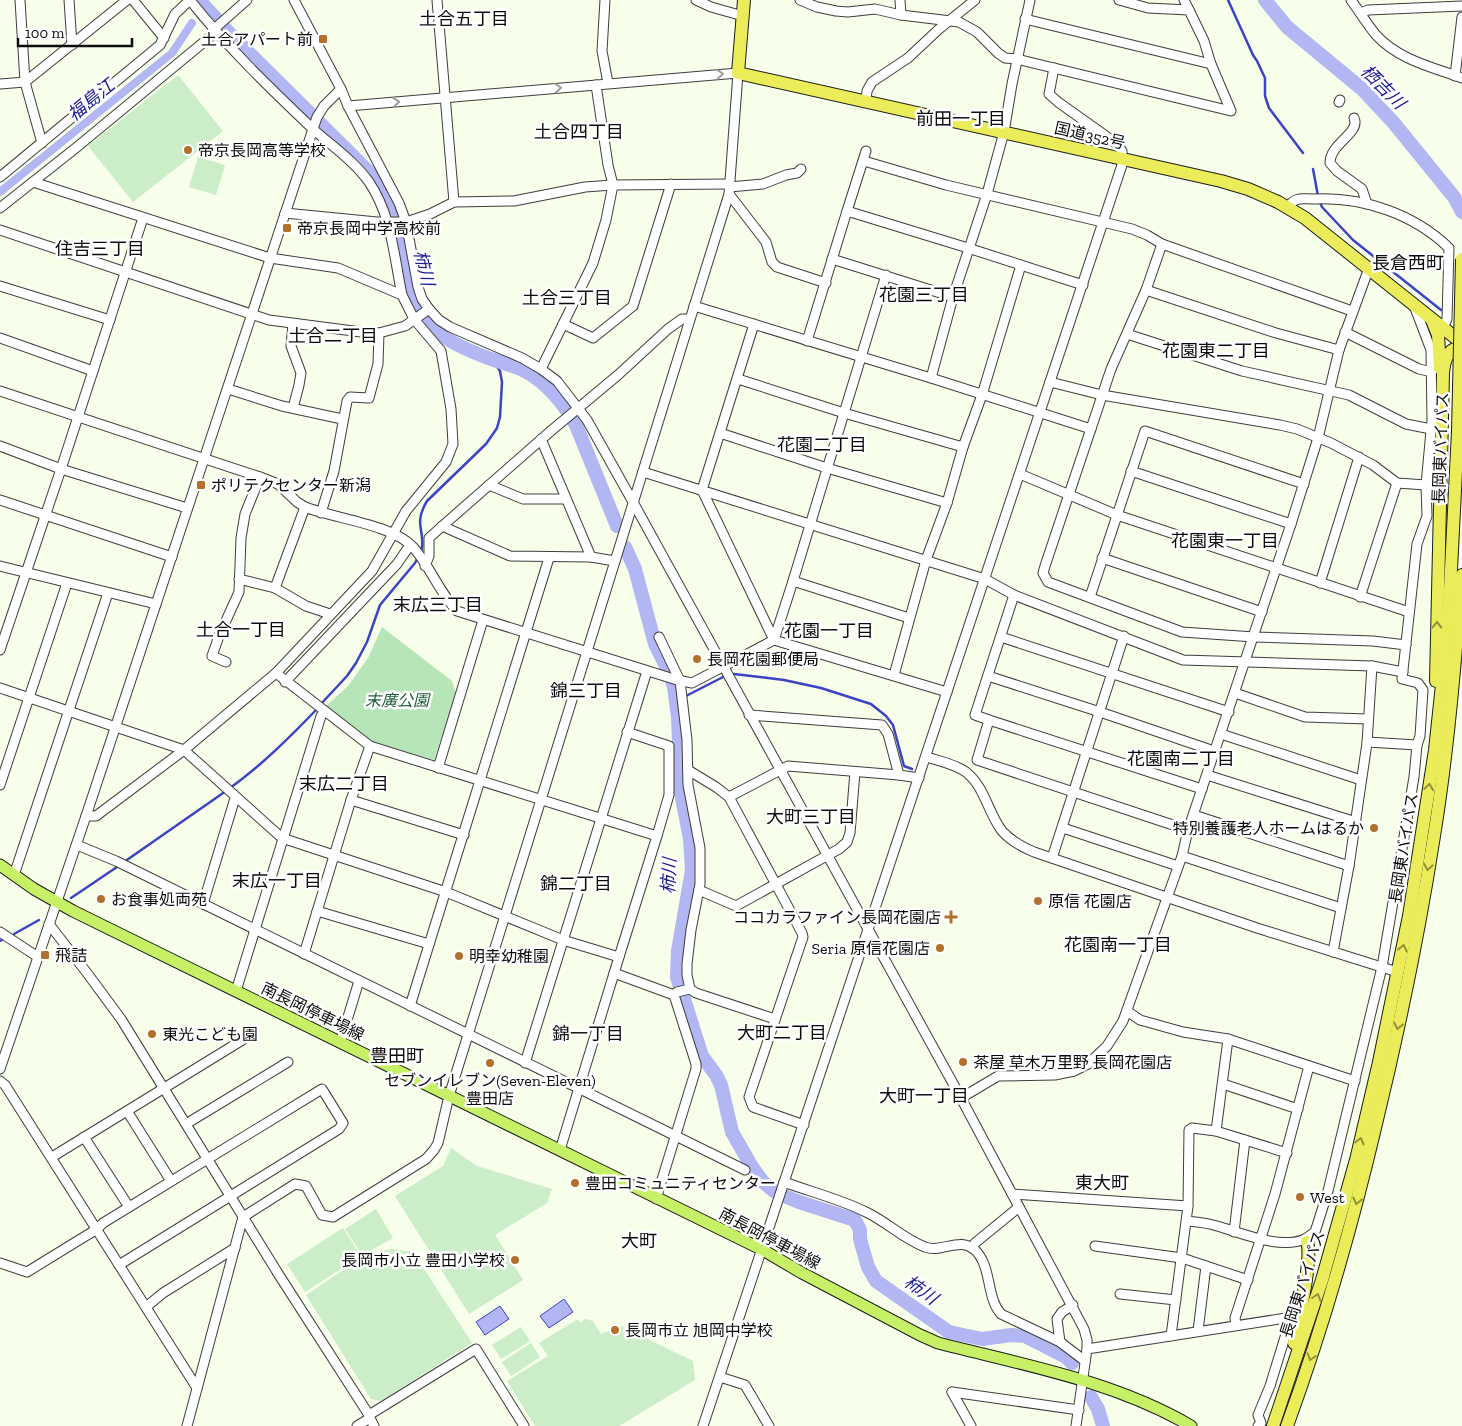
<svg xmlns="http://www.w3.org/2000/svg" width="1462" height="1426" font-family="'Zilla Slab','Noto Sans JP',serif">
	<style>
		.green { fill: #b6e6b8 }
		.pitch { fill: #cbedc8 }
		.water { fill: #b2b6f2; stroke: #3d43c5 }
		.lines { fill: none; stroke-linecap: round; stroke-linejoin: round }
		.stream { stroke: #3d43c5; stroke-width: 2.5 }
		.canal { stroke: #b2b6f2; stroke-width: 8 }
		.river { stroke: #b2b6f2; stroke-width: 14 }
		.minor-casing { stroke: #3e3e3e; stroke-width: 11 }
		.major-casing { stroke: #1c1c1c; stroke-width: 13 }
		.highway-casing { stroke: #1c1c1c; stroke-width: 14 }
		.minor { stroke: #fff; stroke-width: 9 }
		.major { stroke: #c6f167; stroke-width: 11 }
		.highway { stroke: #eaec5a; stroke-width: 12 }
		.highway-bridge-casing { stroke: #1c1c1c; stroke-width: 14; stroke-linecap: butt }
		.highway-bridge { stroke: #eaec5a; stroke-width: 12 }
		.oneway { stroke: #9d9d9d }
		.oneway2 { stroke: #91923a }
		.poi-dot { fill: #b3702b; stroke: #fff; stroke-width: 2 }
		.labels { text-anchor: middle; stroke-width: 5; stroke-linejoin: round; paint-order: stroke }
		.poi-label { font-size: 16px; fill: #0b0b0b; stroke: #fff; text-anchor: start }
		.street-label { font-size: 16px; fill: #0b0b0b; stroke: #fff }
		.park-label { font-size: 16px; font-style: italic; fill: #205e36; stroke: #fff }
		.neighbourhood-label { font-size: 18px; fill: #0b0b0b; stroke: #fff }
		.water-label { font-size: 18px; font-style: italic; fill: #1c1d95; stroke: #fff }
	</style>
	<rect width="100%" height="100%" fill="#f7feea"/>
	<!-- green -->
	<path class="green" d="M382,627l70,54 4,12 -22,67 -62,-19 -46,-35 22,-20 20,-28z"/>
	<!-- pitch -->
	<g class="pitch">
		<path d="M178,75l45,56 -90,71 -45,-56z"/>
		<path d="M198,157l27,8 -9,30 -27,-8z"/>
		<path d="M451,1148l26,18 75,23 -5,14 -52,32 28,45 -54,34 -74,-118 48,-30z"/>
		<path d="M376,1209l17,29 -31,17 -17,-26z"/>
		<path d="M343,1228l18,28 -56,36 -18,-28z"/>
		<path d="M391,1249l22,3 59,91 -91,58 -10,-2 -65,-104c27,-17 54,-40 85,-46z"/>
		<path d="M578,1319l2,4 5,-4 8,2 8,13 20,-8 72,35 2,19 -76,46h-84l-28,-45 41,-25 -9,-13z"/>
		<path d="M521,1327l9,14 -29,18 -9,-14z"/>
		<path d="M531,1343l9,14 -29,19 -9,-14z"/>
	</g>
	<!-- water -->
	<g class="water">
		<path d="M564,1299l9,13 -24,16 -9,-12z"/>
		<path d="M500,1306l9,13 -24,16 -9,-13z"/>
	</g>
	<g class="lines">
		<!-- stream -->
		<g class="stream">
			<path d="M1228,0l25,55 4,6 8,17v18l4,12 34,45"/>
			<path d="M1313,169l5,27"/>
			<path d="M1320,202l2,5 31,33 88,70"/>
			<path d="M421,552c6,-20 -9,-26 6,-51l59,-57 11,-16 3,-11 2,-35 -2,-11 -8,-12"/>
			<path d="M734,674l50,6 37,8 50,16 15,12 7,9 11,41 8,3"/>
			<path d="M686,696l37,-19"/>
			<path d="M320,705l27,-29 9,-13 11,-21 13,-37 35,-42 3,-6"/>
			<path d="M230,788c32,-23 60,-51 87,-79"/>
			<path d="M124,862l102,-71"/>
			<path d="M71,898l49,-33"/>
			<path d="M14,934l25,-14"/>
			<path d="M0,941l2,-1"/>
		</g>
		<!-- canal -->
		<path class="canal" d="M0,192l172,-139 20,-30"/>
		<!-- river -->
		<g class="river">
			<path d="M199,0l31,34 139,138 13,18 12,26 16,78c17,39 43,51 81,65 12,4 25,7 36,13 21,12 37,32 49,53l41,101"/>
			<path d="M1265,0l22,27 75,62 31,33 61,75 8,15"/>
			<path d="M625,547l10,22 20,75 14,28 5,15 4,30 3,76 9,46 2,31 -14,81 -1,26 25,79 14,19 5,10 11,47 20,35 11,15 11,9"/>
			<path d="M787,1197l12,5 56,18 5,10v9l8,28 8,14 73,51 33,7 29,-4 14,1 41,21 6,6"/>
			<path d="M1091,1397l7,12 5,17"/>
		</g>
		<defs>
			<g id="minor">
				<path d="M20,0l5,82 17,61"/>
				<path d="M69,0l3,45"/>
				<path d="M133,0l31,38"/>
				<path d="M190,0c37,47 81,89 124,130 18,16 41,32 55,52 23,34 25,75 33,113"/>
				<path d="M294,0l47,89 7,17 51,97 7,19 12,65 4,12 7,10 10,11 11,7 72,31 19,11 16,12 30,39 46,82 328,596 123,231 3,11v9l-11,77"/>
				<path d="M437,0l17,202"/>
				<path d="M605,0l-3,51 6,32"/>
				<path d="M696,0l15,7 32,9"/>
				<path d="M800,0l17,7 19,4 12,1 27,-3 26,6 58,7 18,10 21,21 7,5 12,1 214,52 -20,-47 -7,-23 -15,-31 -41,-2 -29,-8"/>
				<path d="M900,0l1,15"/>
				<path d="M1184,0l5,10"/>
				<path d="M1351,0c8,11 16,24 25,35 23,25 56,32 86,43"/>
				<path d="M1361,13l7,-3 94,-4"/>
				<path d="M1025,19l186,45"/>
				<path d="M213,30l34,-30"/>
				<path d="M1455,76l7,-59"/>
				<path d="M0,84l25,-2 102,-82"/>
				<path d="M866,100l1,-9 5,-9 36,-24 31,-29 36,-29"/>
				<path d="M1339,102l1,-2"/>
				<path d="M1354,118c7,15 -24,25 -24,45l7,8 25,18 5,15"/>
				<path d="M864,161l82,24 186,44 15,6 15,9 190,67"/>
				<path d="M0,177l160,-132 15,-31 15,-14"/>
				<path d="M33,182l237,76 68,10 64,27 12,24 27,32 10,58 2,35 -7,18 -40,49 -34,60 -96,102 -92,77 -88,66h-10"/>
				<path d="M729,187l34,-3 23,-9 11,-2 4,-4"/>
				<path d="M729,194l37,48 6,20 5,5 49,16"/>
				<path d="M1288,207c8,-11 14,-8 27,-8 49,-2 99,15 134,49l-2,71 -4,9"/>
				<path d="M0,208l77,-61 139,-115"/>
				<path d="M847,211l19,-60"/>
				<path d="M285,213l92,9h29l24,-8 24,-12 60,-1 71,-14 28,-2 116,-1"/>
				<path d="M0,230l269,90 92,12 18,1 26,-7 24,-17"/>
				<path d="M1162,244l-16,46 -35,79 -66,197 -2,7 5,9 134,50 72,5 119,4 33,4"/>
				<path d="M832,259l121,38"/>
				<path d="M0,286l110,34"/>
				<path d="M1146,290l130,43 63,17"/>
				<path d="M694,306l237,72 160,51"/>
				<path d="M563,324l30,14 40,-32 38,-122"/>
				<path d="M754,324l-52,166 72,150 173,52"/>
				<path d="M1345,332l74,37 13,3"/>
				<path d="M1127,334l115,37 107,24 57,29 25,5"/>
				<path d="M0,338l93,33"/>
				<path d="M807,341l40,-130 121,37 115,37"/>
				<path d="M541,369l52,-106 13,-43 7,-35 -5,-20 -12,-80"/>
				<path d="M931,378l22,-81 34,-103 17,-62 8,-48 18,-84"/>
				<path d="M738,379l106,34 119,34"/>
				<path d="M1050,382l52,13 178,30 17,4 34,14 42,22 24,18 29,2"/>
				<path d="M228,389l54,17 60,13"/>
				<path d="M0,391l260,86 18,7 19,18 8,5c31,12 86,17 108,40 17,19 26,45 44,64l220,69 15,3 82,-43 19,-59 93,-306"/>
				<path d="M293,408l6,-23 2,-12 -10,-27 2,-22"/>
				<path d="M720,433l107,35 120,35"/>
				<path d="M541,439l50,118"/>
				<path d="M0,446l61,23 126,39"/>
				<path d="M1131,471l160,53"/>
				<path d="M643,472l342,107 29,16 169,65 189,6 31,6"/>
				<path d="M1020,474l97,41 292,97"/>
				<path d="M489,485l34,14h43"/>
				<path d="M0,500l172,57"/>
				<path d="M321,513l13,-42 13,-70 3,-4 19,1 9,-34 1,-31"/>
				<path d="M442,526l68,30 81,1 24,4"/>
				<path d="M1102,558l160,54"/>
				<path d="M0,566l156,38"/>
				<path d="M425,566l4,-10v-18l10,-9 113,-99 66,-55 50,-46 14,-10h7"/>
				<path d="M239,579l36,9 31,18 24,8"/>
				<path d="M793,581l116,37"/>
				<path d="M1320,583l39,-126"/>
				<path d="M275,588l30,-81"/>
				<path d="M1014,595l-39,120 14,5 -12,40 211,70"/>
				<path d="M1090,597l55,-166 159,53"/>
				<path d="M1360,597l37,-114"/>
				<path d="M659,637l21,44 7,59 1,45 12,63v36l-9,46 -4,34v11l3,14 6,4 79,26"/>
				<path d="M1001,637l228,75"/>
				<path d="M0,650l61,-181 82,-251"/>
				<path d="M226,662l-14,-6 7,-20 20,-44 2,-54 4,-24 15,-37"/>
				<path d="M276,673l94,73 287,90 -38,121 -59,193"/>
				<path d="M894,675l32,-115 21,-57 16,-56 19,-52 39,-130"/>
				<path d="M988,676l112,36 114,39"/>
				<path d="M285,682l112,-118 13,-19"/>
				<path d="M0,688l184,62 98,88 164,54 117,48 56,17"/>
				<path d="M1235,693l70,24 63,2"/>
				<path d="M749,715l133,10 6,9 11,41"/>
				<path d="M989,720l213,69"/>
				<path d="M627,732l42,14v49l-12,41"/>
				<path d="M1221,734l140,46"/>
				<path d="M1367,742l50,3"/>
				<path d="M927,757c12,4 28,7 39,15 19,15 22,41 36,59 9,10 20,16 32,21l223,76 134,42"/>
				<path d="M438,768l45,-148"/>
				<path d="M688,770l28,17 13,10 73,136 1,4 -54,160 4,10 51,18"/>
				<path d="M1207,775l149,47"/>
				<path d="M0,785l67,-202"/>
				<path d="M729,797l59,-31 111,9 20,3"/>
				<path d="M351,800l113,35"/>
				<path d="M1194,815l155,51"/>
				<path d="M1063,828l115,38"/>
				<path d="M77,845l39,16 629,309"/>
				<path d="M1182,856l159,52"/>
				<path d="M1052,858l72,-222"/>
				<path d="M14,875l94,-282"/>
				<path d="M699,890l37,16 103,-57 8,-7 3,-9 5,-61"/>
				<path d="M203,904l32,-106"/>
				<path d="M317,911l112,33"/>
				<path d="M49,924l38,49 34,46 158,256 90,140 107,-66 48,77"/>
				<path d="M0,932l38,25"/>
				<path d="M1333,952l16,-86 18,-123 5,-77"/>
				<path d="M304,954l47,-154 19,-54"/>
				<path d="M614,973l60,22 3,-3 13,-3"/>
				<path d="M236,991l85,-275 4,-5"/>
				<path d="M410,1006l139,-448"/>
				<path d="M1127,1011l13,9 43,12 45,7 127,42"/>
				<path d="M340,1043l19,-62"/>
				<path d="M525,1063l122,-392"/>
				<path d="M0,1069l86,-253 231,-699 7,-11 17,-17"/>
				<path d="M0,1081l5,4 192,303"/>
				<path d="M1223,1084l75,25"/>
				<path d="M961,1098l37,-22 57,-1 19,-4 14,-7 19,-18 16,-25 59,-165 6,-26 103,-306 27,-86 21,-88 30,-82"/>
				<path d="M127,1111l44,70"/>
				<path d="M186,1124l102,-62"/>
				<path d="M1216,1131l12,-92"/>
				<path d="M84,1137l45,70"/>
				<path d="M52,1157l192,-118"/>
				<path d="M784,1182c27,10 56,17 82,30 21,10 38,27 59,35 17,7 35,-12 51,4 16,17 10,46 25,63l59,28 25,19"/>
				<path d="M1012,1194l176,12"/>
				<path d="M656,1199l40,-130v-5l-22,-69"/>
				<path d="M1187,1221c10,1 21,2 30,5 25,7 63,24 88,13"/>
				<path d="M1234,1232l11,-92"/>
				<path d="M1307,1242l-2,-3 10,-7 13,-41 54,-224 23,-136 9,-54 3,-32 3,-9 3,-46 -5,-7 -16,-4 15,-135 10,-28 -1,-31 6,-65 -1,-70 -16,-42"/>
				<path d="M1095,1246l87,12 66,22"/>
				<path d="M972,1248l3,-5 44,-36"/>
				<path d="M0,1263l27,9 70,-43 6,-6 219,-134 21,34 -4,6 -220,136"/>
				<path d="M1120,1294l56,6"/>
				<path d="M146,1307l17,-14 72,-45"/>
				<path d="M1236,1325l-1,-7 40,-124 34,-128"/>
				<path d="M1198,1331l8,-65"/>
				<path d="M1171,1336l17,-130 1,-76 3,-2 24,3 71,22"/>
				<path d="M1060,1342l-3,-23 5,-7 11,-7"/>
				<path d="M1087,1349l199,-31 3,2v4l-19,62 -12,29 3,8 -3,3"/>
				<path d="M720,1377l25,8 24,41"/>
				<path d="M952,1392l127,18"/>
				<path d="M952,1392l19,34"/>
				<path d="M187,1426l56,-209 52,-33 11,2 16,29 11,2 93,-58 8,-9 4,-7 11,-47 280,-902 9,-121 -390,33"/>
				<path d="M357,1426l13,-8 4,8"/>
				<path d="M703,1426l419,-1261v-14l-5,-7 -59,-42 -9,-8 5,-26"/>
			</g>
			<path id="major" d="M0,865l34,24 39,22 690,339 39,23 118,62 18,8c86,22 176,38 253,83"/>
			<g id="highway">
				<path d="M744,0l-6,73 483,108 27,8 30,13 27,16 157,125"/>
				<path d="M1432,320l6,15 2,33"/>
				<path d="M1436,681l7,-308c1,-11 4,-26 19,-25"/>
				<path d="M1294,1343c4,-20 19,-85 13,-101"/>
				<path d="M1273,1426l49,-146 34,-120 23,-98 30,-146 26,-166 13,-121 10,-198"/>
				<path d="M1287,1426c36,-99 65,-200 89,-302 23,-95 43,-191 58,-288 14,-86 21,-174 28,-261"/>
			</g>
		</defs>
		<!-- minor casing -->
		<use href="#minor" class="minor-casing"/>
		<!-- major casing -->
		<use href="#major" class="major-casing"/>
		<!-- highway casing -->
		<use href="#highway" class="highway-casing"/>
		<!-- minor -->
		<use href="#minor" class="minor"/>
		<!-- major -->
		<use href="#major" class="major"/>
		<!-- highway -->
		<use href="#highway" class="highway"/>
		<defs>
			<path id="highway-bridge" d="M1458,431l4,-172"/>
		</defs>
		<!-- highway-bridge casing -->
		<use href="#highway-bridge" class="highway-bridge-casing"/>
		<!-- highway-bridge -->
		<use href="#highway-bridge" class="highway-bridge"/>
	</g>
	<!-- one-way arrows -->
	<defs><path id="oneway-chevron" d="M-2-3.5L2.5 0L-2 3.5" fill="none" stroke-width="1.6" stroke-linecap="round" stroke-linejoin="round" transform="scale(1.25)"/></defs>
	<g class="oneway">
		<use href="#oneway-chevron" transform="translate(720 74) rotate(-5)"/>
		<use href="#oneway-chevron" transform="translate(558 88) rotate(-4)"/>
		<use href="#oneway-chevron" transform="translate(396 102) rotate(-6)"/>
	</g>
	<g class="oneway2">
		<use href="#oneway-chevron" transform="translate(1437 625) rotate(-89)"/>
		<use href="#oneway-chevron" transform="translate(1429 787) rotate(-82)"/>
		<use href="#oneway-chevron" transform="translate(1428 867) rotate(100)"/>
		<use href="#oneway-chevron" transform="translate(1403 948) rotate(-78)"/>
		<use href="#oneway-chevron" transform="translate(1398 1026) rotate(102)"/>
		<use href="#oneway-chevron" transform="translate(1360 1141) rotate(-76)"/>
		<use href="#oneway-chevron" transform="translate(1357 1201) rotate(104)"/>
		<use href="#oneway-chevron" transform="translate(1317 1297) rotate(-72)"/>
		<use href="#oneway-chevron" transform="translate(1311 1357) rotate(108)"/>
	</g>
	<!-- markers -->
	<g class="poi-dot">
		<rect x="318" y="34" width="10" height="10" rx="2.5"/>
		<circle cx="188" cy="150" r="5"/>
		<rect x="282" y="223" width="10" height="10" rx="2.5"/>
		<rect x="196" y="480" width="10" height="10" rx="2.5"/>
		<circle cx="697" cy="659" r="5"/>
		<circle cx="1374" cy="828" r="5"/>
		<circle cx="101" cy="899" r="5"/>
		<circle cx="1038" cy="901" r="5"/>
		<path d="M948.5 909.5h5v5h5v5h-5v5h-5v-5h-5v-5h5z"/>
		<circle cx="940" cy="948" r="5"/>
		<rect x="40" y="950" width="10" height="10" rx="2.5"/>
		<circle cx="459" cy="956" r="5"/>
		<circle cx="152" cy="1034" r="5"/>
		<circle cx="963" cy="1062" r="5"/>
		<circle cx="490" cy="1063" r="5"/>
		<circle cx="575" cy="1183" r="5"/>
		<circle cx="1300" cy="1197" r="5"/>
		<circle cx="515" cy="1260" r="5"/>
		<circle cx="615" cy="1330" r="5"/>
	</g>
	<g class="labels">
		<!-- poi labels -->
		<g class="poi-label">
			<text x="313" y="45" text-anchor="end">土合アパート前</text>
			<text x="198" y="156">帝京長岡高等学校</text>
			<text x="297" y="234">帝京長岡中学高校前</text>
			<text x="211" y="491">ポリテクセンター新潟</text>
			<text x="707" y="665">長岡花園郵便局</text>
			<text x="1364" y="834" text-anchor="end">特別養護老人ホームはるか</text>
			<text x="111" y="905">お食事処両苑</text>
			<text x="1048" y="907">原信 花園店</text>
			<text x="941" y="923" text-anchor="end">ココカラファイン長岡花園店</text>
			<text x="930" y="954" text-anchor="end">Seria 原信花園店</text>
			<text x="55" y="961">飛詰</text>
			<text x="469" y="962">明幸幼稚園</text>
			<text x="162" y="1040">東光こども園</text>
			<text x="973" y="1068">茶屋 草木万里野 長岡花園店</text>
			<text x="490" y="1086" text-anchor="middle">セブンイレブン(Seven-Eleven)<tspan x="490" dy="18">豊田店</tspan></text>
			<text x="585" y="1189">豊田コミュニティセンター</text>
			<text x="1310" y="1203">West</text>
			<text x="505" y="1266" text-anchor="end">長岡市小立 豊田小学校</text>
			<text x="625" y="1336">長岡市立 旭岡中学校</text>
		</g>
		<!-- street labels -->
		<g class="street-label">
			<text transform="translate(1090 135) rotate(13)" y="6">国道352号</text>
			<text transform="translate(1440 448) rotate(-88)" y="6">長岡東バイパス</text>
			<text transform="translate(1403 848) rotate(-81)" y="6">長岡東バイパス</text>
			<text transform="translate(313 1011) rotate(26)" y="6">南長岡停車場線</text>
			<text transform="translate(770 1238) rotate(28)" y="6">南長岡停車場線</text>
			<text transform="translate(1302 1284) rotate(-72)" y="6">長岡東バイパス</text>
		</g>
		<!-- park labels -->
		<g class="park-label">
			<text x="397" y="706">末廣公園</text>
		</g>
		<!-- neighbourhood labels -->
		<g class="neighbourhood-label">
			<text x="464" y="25">土合五丁目</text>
			<text x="961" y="125">前田一丁目</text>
			<text x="579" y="138">土合四丁目</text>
			<text x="100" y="255">住吉三丁目</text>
			<text x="1408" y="269">長倉西町</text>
			<text x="924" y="301">花園三丁目</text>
			<text x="567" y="304">土合三丁目</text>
			<text x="333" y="342">土合二丁目</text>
			<text x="1216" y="357">花園東二丁目</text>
			<text x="822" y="451">花園二丁目</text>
			<text x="1225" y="547">花園東一丁目</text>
			<text x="438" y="611">末広三丁目</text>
			<text x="241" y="636">土合一丁目</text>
			<text x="829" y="637">花園一丁目</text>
			<text x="586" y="697">錦三丁目</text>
			<text x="1181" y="765">花園南二丁目</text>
			<text x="344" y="790">末広二丁目</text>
			<text x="811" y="823">大町三丁目</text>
			<text x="277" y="887">末広一丁目</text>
			<text x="576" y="890">錦二丁目</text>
			<text x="1118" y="951">花園南一丁目</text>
			<text x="782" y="1039">大町二丁目</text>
			<text x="588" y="1040">錦一丁目</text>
			<text x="397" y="1062">豊田町</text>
			<text x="924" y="1102">大町一丁目</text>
			<text x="1102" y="1189">東大町</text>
			<text x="639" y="1247">大町</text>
		</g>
		<!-- water labels -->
		<g class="water-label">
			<text transform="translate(1383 87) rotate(45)" y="6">栖吉川</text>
			<text transform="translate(91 100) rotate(-39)" y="6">福島江</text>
			<text transform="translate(424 268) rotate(77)" y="6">柿川</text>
			<text transform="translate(669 876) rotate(-87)" y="6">柿川</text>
			<text transform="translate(921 1290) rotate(35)" y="6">柿川</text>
		</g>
	</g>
	<!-- scale -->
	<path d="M18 38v8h114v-8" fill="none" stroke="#0b0b0b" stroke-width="2.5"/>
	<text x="25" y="38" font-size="15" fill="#0b0b0b" stroke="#ffffff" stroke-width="4" paint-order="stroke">100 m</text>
</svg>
